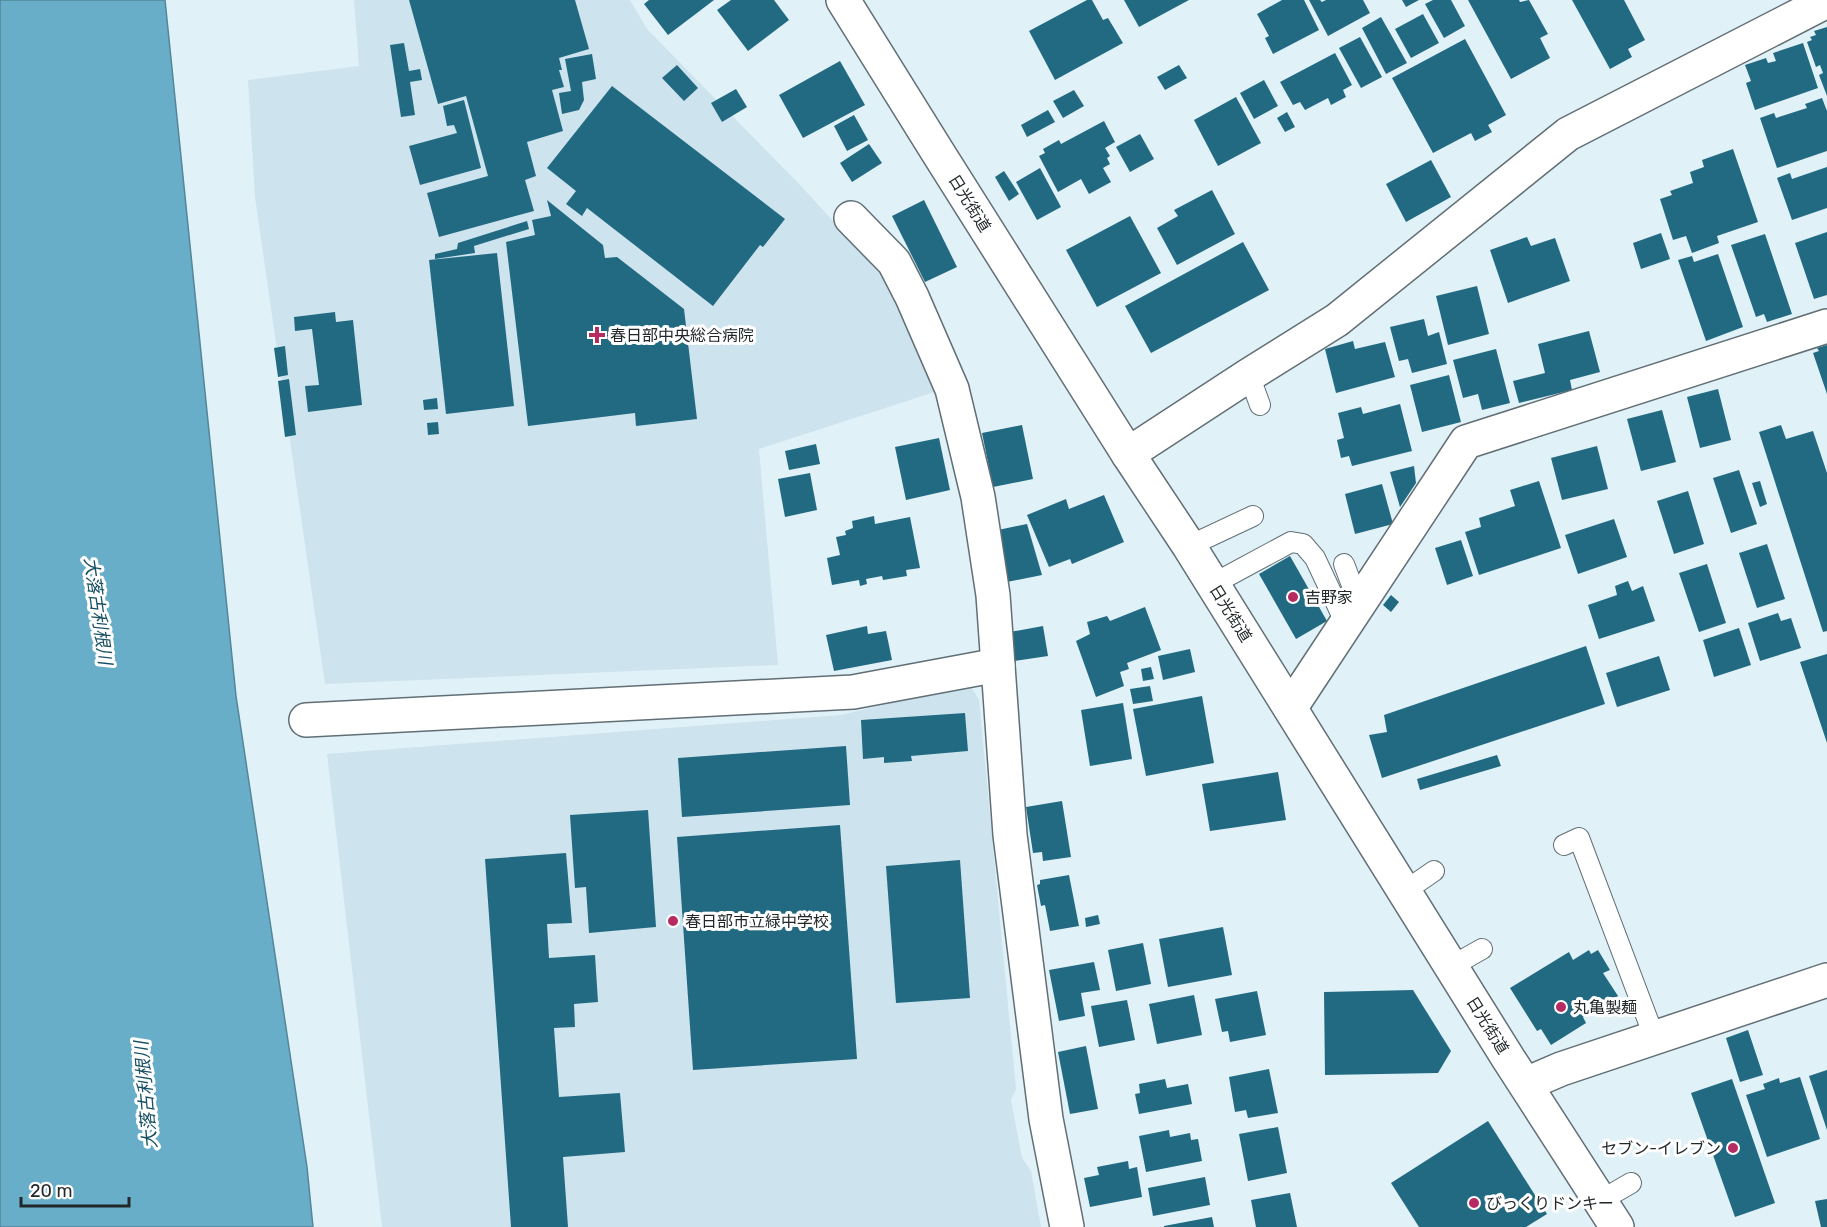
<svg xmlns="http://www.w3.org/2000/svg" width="1827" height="1227" font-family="Rubik,'Noto Sans JP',sans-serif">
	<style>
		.built { fill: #cde4ee }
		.water { fill: #69aec8; stroke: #548699; stroke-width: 1.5 }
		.building { fill: #226a82 }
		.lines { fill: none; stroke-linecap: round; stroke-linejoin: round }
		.service-casing { stroke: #616f75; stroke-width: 22 }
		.minor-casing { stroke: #616f75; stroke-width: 36 }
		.trunk-casing { stroke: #616f75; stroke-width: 36 }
		.service { stroke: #fff; stroke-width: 20 }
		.minor { stroke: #fff; stroke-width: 33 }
		.trunk { stroke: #fff; stroke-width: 33 }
		.poi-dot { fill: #b72b63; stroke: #fff; stroke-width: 2 }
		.labels { text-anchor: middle; stroke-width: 6; stroke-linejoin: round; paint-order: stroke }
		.street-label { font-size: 16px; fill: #22282a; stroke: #fff }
		.poi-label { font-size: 16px; fill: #22282a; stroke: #fff; text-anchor: start }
		.water-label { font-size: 18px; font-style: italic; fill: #175063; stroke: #fff }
	</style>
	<rect width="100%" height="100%" fill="#e1f1f8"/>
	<!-- built -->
	<g class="built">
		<path d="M354,0h276l17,29 155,158 87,95 58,106 -188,61 19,216 -453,19 -70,-487 -7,-117 111,-14z"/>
		<path d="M969,684l10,15 37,390 -5,11 11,58 9,13 10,56h-659l-55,-473 514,-39z"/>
	</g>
	<!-- water -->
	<path class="water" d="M0,0h165l71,696 71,471 6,60h-313z"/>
	<!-- building -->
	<g class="building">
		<path d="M409,0h166l14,49 -30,9 3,12h-3l5,17 -12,3 11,41 -36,11 9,34 -11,4 9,31 -95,26 -12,-44 61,-17 -22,-80 -28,8z"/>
		<path d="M649,0h65l-46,35 -24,-31z"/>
		<path d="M731,0h43l15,20 -41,31 -31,-41z"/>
		<path d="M1087,0h5l11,20 5,-2 15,25 -68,37 -26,-49z"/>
		<path d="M1124,0h65l-50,27z"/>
		<path d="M1282,0h22l15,30 -46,24 -8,-16 4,-2 -12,-22z"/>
		<path d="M1309,0h11l2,2 4,-2h37l7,13 -42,23z"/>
		<path d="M1402,0h17l-13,7z"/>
		<path d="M1433,0h18l14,26 -21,12 -19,-34z"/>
		<path d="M1468,0h51l1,2 9,-2 19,34 -8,4 10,20 -39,21z"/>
		<path d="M1572,0h52l21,40 -17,9 4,8 -22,12z"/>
		<path d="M1423,14l16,29 -28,15 -16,-29z"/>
		<path d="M1381,17l26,46 -21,11 -24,-46z"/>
		<path d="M1827,27v69l-8,-21 4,-2 -3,-8 -4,2 -9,-25 5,-2 -2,-3 6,-2 -2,-4z"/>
		<path d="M1360,37l22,40 -21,11 -22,-40z"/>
		<path d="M1465,39l41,76 -18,10 4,7 -17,9 -4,-8 -38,20 -41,-75z"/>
		<path d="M404,43l5,28 11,-2 2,11 -12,2 5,33 -14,2 -11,-72z"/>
		<path d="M1803,43l15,45 -63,22 -9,-27 5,-2 -6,-16 21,-7 2,5 8,-2 -3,-8z"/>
		<path d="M1335,53l17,32 -9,5 3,7 -15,8 -3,-7 -23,12 -5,-8 -7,3 -13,-23z"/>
		<path d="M592,54l4,25 -14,3 2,18 -5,10 -17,4 -3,-21 12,-2 -6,-32z"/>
		<path d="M840,61l25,44 -62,33 -24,-43z"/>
		<path d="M677,65l21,23 -14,13 -22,-23z"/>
		<path d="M1179,65l8,13 -22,12 -8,-13z"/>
		<path d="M1264,80l14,26 -24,13 -14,-26z"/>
		<path d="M612,86l173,133 -22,28 -3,-2 -47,61 -126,-98 -5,8 -16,-12 10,-13 -29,-23z"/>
		<path d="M736,89l11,18 -25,15 -11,-19z"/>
		<path d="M1074,90l10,16 -21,12 -10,-17z"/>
		<path d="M1236,97l25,46 -43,23 -24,-46z"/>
		<path d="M1822,98l5,13v40l-50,17 -17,-50 14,-5 2,5 31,-10 -2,-4z"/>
		<path d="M464,100l17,68 -61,17 -11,-39 48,-13 -3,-8 -7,1 -4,-20z"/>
		<path d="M1048,110l7,12 -28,15 -6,-12z"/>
		<path d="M1287,112l8,15 -10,5 -8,-14z"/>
		<path d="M854,115l14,25 -21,11 -13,-25z"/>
		<path d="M1104,121l11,21 -10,6 5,8 -3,2 3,6 -7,4 8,14 -22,12 -8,-15 -23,13 -19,-36 6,-3 -2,-4 16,-9 2,4z"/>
		<path d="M1140,134l14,25 -24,13 -14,-25z"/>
		<path d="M869,144l13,19 -30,19 -12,-19z"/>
		<path d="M1733,149l25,73 -41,14 2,7 -27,10 -6,-17 -13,4 -13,-41 12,-4 -2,-4 23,-8 -3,-11 14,-5 -2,-7z"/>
		<path d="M1431,160l20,37 -45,25 -20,-38z"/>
		<path d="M1827,167v41l-35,12 -15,-42 13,-5 2,6z"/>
		<path d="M1040,168l21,39 -24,13 -21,-38z"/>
		<path d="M1004,171l15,23 -10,7 -14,-24z"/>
		<path d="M1212,190l23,44 -58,31 -20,-37 21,-12 -4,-6z"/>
		<path d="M547,200l56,45 2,13 12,-1 67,52 13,110 -61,7 -1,-13 -107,13 -22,-184 29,-7 -3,-15 19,-4z"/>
		<path d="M924,200l33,67 -32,15 -33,-66z"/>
		<path d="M1130,216l31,57 -64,34 -31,-57z"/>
		<path d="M527,221l2,8 -55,17 1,7 -40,6v-5l22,-5 1,-6z"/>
		<path d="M1827,232v63l-13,4 -19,-56z"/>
		<path d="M1661,233l9,26 -29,10 -8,-26z"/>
		<path d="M1765,234l27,80 -25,8 -3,-8 -8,3 -25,-72z"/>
		<path d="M1527,237l4,9 24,-8 15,43 -62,22 -18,-53z"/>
		<path d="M1243,242l26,48 -118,63 -26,-47z"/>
		<path d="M497,253l17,153 -68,8 -17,-154z"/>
		<path d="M1718,254l25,73 -37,14 -28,-81 14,-4 2,6z"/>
		<path d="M1477,286l12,48 -41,11 -12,-49z"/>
		<path d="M335,312l1,10 17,-2 9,85 -54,7 -3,-26 14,-1 -7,-56 -17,2 -1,-14z"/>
		<path d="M1424,319l4,17 11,-4 8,32 -35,9 -4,-14 -9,2 -9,-34z"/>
		<path d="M1589,331l11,41 -30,8 2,10 -53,13 -6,-22 32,-8 -7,-29z"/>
		<path d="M1353,341l2,8 30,-7 10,35 -59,16 -11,-44z"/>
		<path d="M1827,345v49l-14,-41 6,-2 -2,-3z"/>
		<path d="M285,346l3,29 -10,2 -4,-29z"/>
		<path d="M1496,349l14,54 -28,7 -4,-16 -15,4 -10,-38z"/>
		<path d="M1449,375l12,47 -39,10 -12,-47z"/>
		<path d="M289,379l7,56 -11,2 -7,-56z"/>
		<path d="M1718,389l13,51 -31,8 -13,-51z"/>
		<path d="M437,398l1,11 -14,1 -1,-10z"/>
		<path d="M1400,404l12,47 -60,15 -3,-10 -8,2 -4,-18 7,-2 -6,-25 23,-6 2,7z"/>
		<path d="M1662,410l14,52 -35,9 -14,-52z"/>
		<path d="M438,422l1,12 -11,1 -1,-12z"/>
		<path d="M1022,425l11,54 -40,8 -11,-54z"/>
		<path d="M1781,425l5,14 27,-8 14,42v158l-4,1 -64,-200z"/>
		<path d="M939,438l11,52 -44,10 -11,-53z"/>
		<path d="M816,444l4,20 -31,6 -4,-19z"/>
		<path d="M1597,446l11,43 -46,11 -11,-42z"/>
		<path d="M1414,466l2,17 -16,24 -10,-35z"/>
		<path d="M1739,470l18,54 -26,9 -18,-55z"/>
		<path d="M810,473l7,37 -32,7 -7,-38z"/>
		<path d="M1539,481l22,67 -82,27 -14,-43 16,-5 -2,-9 36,-12 -5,-16z"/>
		<path d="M1760,481l7,23 -7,3 -8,-24z"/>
		<path d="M1382,484l11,40 -38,10 -10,-40z"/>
		<path d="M1688,491l16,53 -30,10 -17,-53z"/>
		<path d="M1104,495l20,47 -52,22 -2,-5 -21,8 -22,-52 39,-16 3,10z"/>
		<path d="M874,516l1,8 35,-7 10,51 -14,2 1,6 -24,4 -1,-4 -16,3 1,5 -7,2 -1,-6 -27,5 -5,-27 13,-3 -4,-18 10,-2 -1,-4 8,-3 -1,-7z"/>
		<path d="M1614,519l13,38 -49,17 -13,-39z"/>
		<path d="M1027,524l15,51 -35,7 -9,-52z"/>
		<path d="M1461,540l12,36 -26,9 -12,-37z"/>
		<path d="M1767,544l18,55 -28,9 -18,-55z"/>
		<path d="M1290,556l37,65 -31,18 -37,-65z"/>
		<path d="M1707,564l19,59 -27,9 -20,-59z"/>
		<path d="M1628,581l4,10 11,-5 12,35 -56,18 -11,-34 29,-10 -2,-9z"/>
		<path d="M1391,595l8,7 -8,10 -8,-7z"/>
		<path d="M1145,607l16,43 -34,13 2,6 -9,3 4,14 -28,11 -20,-56 14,-7 -3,-12 20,-6 3,5z"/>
		<path d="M1778,613l3,8 10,-3 10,30 -41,13 -12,-38z"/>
		<path d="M867,626l1,8 18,-3 6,29 -58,11 -8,-36z"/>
		<path d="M1043,626l5,30 -34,5 -4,-29z"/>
		<path d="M1739,628l12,37 -37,12 -11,-37z"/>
		<path d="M1586,646l19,58 -223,74 -13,-43 18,-3 -3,-17z"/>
		<path d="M1190,649l5,23 -32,8 -5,-24z"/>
		<path d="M1827,654v89l-27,-81z"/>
		<path d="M1659,656l11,34 -53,17 -11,-34z"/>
		<path d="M1151,667l3,12 -11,2 -2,-12z"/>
		<path d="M1150,686l3,15 -20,3 -3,-15z"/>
		<path d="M1202,696l12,67 -68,13 -13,-67z"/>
		<path d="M1123,703l9,56 -42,7 -9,-56z"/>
		<path d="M965,713l3,38 -57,5 1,5 -28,2v-6l-21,2 -2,-39z"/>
		<path d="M846,746l4,59 -168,12 -4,-59z"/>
		<path d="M1497,755l4,11 -81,24 -3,-11z"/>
		<path d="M1278,772l8,48 -76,11 -8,-47z"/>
		<path d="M1062,801l9,56 -28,4 -1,-9 -9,1 -7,-46z"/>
		<path d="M648,810l8,117 -67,6 -3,-46 -11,1 -5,-73z"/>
		<path d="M840,825l17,234 -164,11 -16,-233z"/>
		<path d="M566,853l6,70 -25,1 2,34 46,-3 3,47 -24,2 1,23 -21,1 5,69 61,-4 5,59 -62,5 5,70h-57l-26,-368z"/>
		<path d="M960,860l10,138 -74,5 -10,-137z"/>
		<path d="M1069,875l10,51 -29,5 -5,-26 -4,1 -4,-21 3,-1v-4z"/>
		<path d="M1098,915l2,9 -14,3 -1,-9z"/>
		<path d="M1223,927l9,48 -64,12 -9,-48z"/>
		<path d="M1143,943l8,41 -35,7 -8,-41z"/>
		<path d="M1589,950l2,4 7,-4 12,20 -7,3 15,23 -35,21 3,6 -35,22 -10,-16 -4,2 -27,-43 59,-36 4,8z"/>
		<path d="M1094,962l6,28 -19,3 4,23 -26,5 -10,-51z"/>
		<path d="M1413,990l38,61 -13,22 -113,2 -1,-83z"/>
		<path d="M1257,991l9,44 -36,7 -2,-11 -6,1 -7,-33z"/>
		<path d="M1194,995l8,40 -45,9 -8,-40z"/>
		<path d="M1127,1000l8,40 -36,7 -8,-41z"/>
		<path d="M1748,1030l15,45 -23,7 -14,-44z"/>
		<path d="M1086,1046l12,63 -28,5 -12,-62z"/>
		<path d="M1269,1069l9,44 -30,5 -2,-8 -11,2 -6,-35z"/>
		<path d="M1827,1070v60l-18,-54z"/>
		<path d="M1800,1077l20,62 -53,18 -21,-62 19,-6 -2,-5 16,-6 1,5z"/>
		<path d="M1165,1079l2,9 21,-4 4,20 -53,10 -4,-20 5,-1 -1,-9z"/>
		<path d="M1732,1079l43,124 -40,14 -44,-124z"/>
		<path d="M1488,1121l59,93 -21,13h-107l-28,-44z"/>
		<path d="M1278,1127l9,46 -39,8 -9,-47z"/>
		<path d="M1169,1130l1,7 20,-4 1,7 7,-1 4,22 -56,11 -7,-36z"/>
		<path d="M1128,1161l1,8 8,-2 5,30 -52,10 -6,-29 15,-3 -2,-8z"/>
		<path d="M1205,1177l5,28 -57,11 -5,-28z"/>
		<path d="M1290,1193l7,34h-41l-5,-27z"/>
		<path d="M1827,1199v28h-6l-6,-26z"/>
		<path d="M1212,1217l2,10h-50v-1z"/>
	</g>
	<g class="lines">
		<defs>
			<g id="service">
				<path d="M1249,375l11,30"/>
				<path d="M1189,546l64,-30"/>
				<path d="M1344,564l15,40"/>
				<path d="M1213,584l78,-42 12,2 12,14 31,66"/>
				<path d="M1564,845l15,-7 76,201"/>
				<path d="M1405,891l29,-20"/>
				<path d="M1452,966l30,-17"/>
				<path d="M1600,1201l31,-18"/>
			</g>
			<g id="minor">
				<path d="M851,218l43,44 18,35 40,92 26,108 15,98 17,240 36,284 21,108"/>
				<path d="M1128,454l121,-79 88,-55 231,-186 259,-133"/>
				<path d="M1291,707l175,-265 361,-116"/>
				<path d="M306,720l547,-28 145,-27"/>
				<path d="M1526,1084l35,-15 266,-89"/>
			</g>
			<path id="trunk" d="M843,0l94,151 191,303 61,92 319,512 109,169"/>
		</defs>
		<!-- service casing -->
		<use href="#service" class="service-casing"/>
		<!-- minor casing -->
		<use href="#minor" class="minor-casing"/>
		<!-- trunk casing -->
		<use href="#trunk" class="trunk-casing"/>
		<!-- service -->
		<use href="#service" class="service"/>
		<!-- minor -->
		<use href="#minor" class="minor"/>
		<!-- trunk -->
		<use href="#trunk" class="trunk"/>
	</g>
	<!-- markers -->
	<g class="poi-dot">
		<path d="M594 326h6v6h6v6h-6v6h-6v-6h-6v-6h6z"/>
		<circle cx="1293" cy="597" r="6"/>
		<circle cx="673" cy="921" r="6"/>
		<circle cx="1561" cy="1007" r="6"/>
		<circle cx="1733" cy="1148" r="6"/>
		<circle cx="1474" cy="1203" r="6"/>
	</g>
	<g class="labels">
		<!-- street labels -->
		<g class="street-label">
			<text transform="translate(970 203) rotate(58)" y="6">日光街道</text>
			<text transform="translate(1231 613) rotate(58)" y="6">日光街道</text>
			<text transform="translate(1488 1025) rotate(58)" y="6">日光街道</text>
		</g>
		<!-- poi labels -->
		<g class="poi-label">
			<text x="610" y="341">春日部中央総合病院</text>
			<text x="1305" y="603">吉野家</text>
			<text x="685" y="927">春日部市立緑中学校</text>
			<text x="1573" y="1013">丸亀製麺</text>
			<text x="1721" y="1154" text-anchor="end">セブン-イレブン</text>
			<text x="1486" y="1209">びっくりドンキー</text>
		</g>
		<!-- water labels -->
		<g class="water-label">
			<text transform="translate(98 611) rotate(82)" y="6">大落古利根川</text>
			<text transform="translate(146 1095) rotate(-95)" y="6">大落古利根川</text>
		</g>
	</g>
	<!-- scale -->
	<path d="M21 1197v9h108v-9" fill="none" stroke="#22282a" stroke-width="3"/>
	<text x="30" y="1197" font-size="18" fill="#22282a" stroke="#ffffff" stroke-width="4.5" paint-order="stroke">20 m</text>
</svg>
